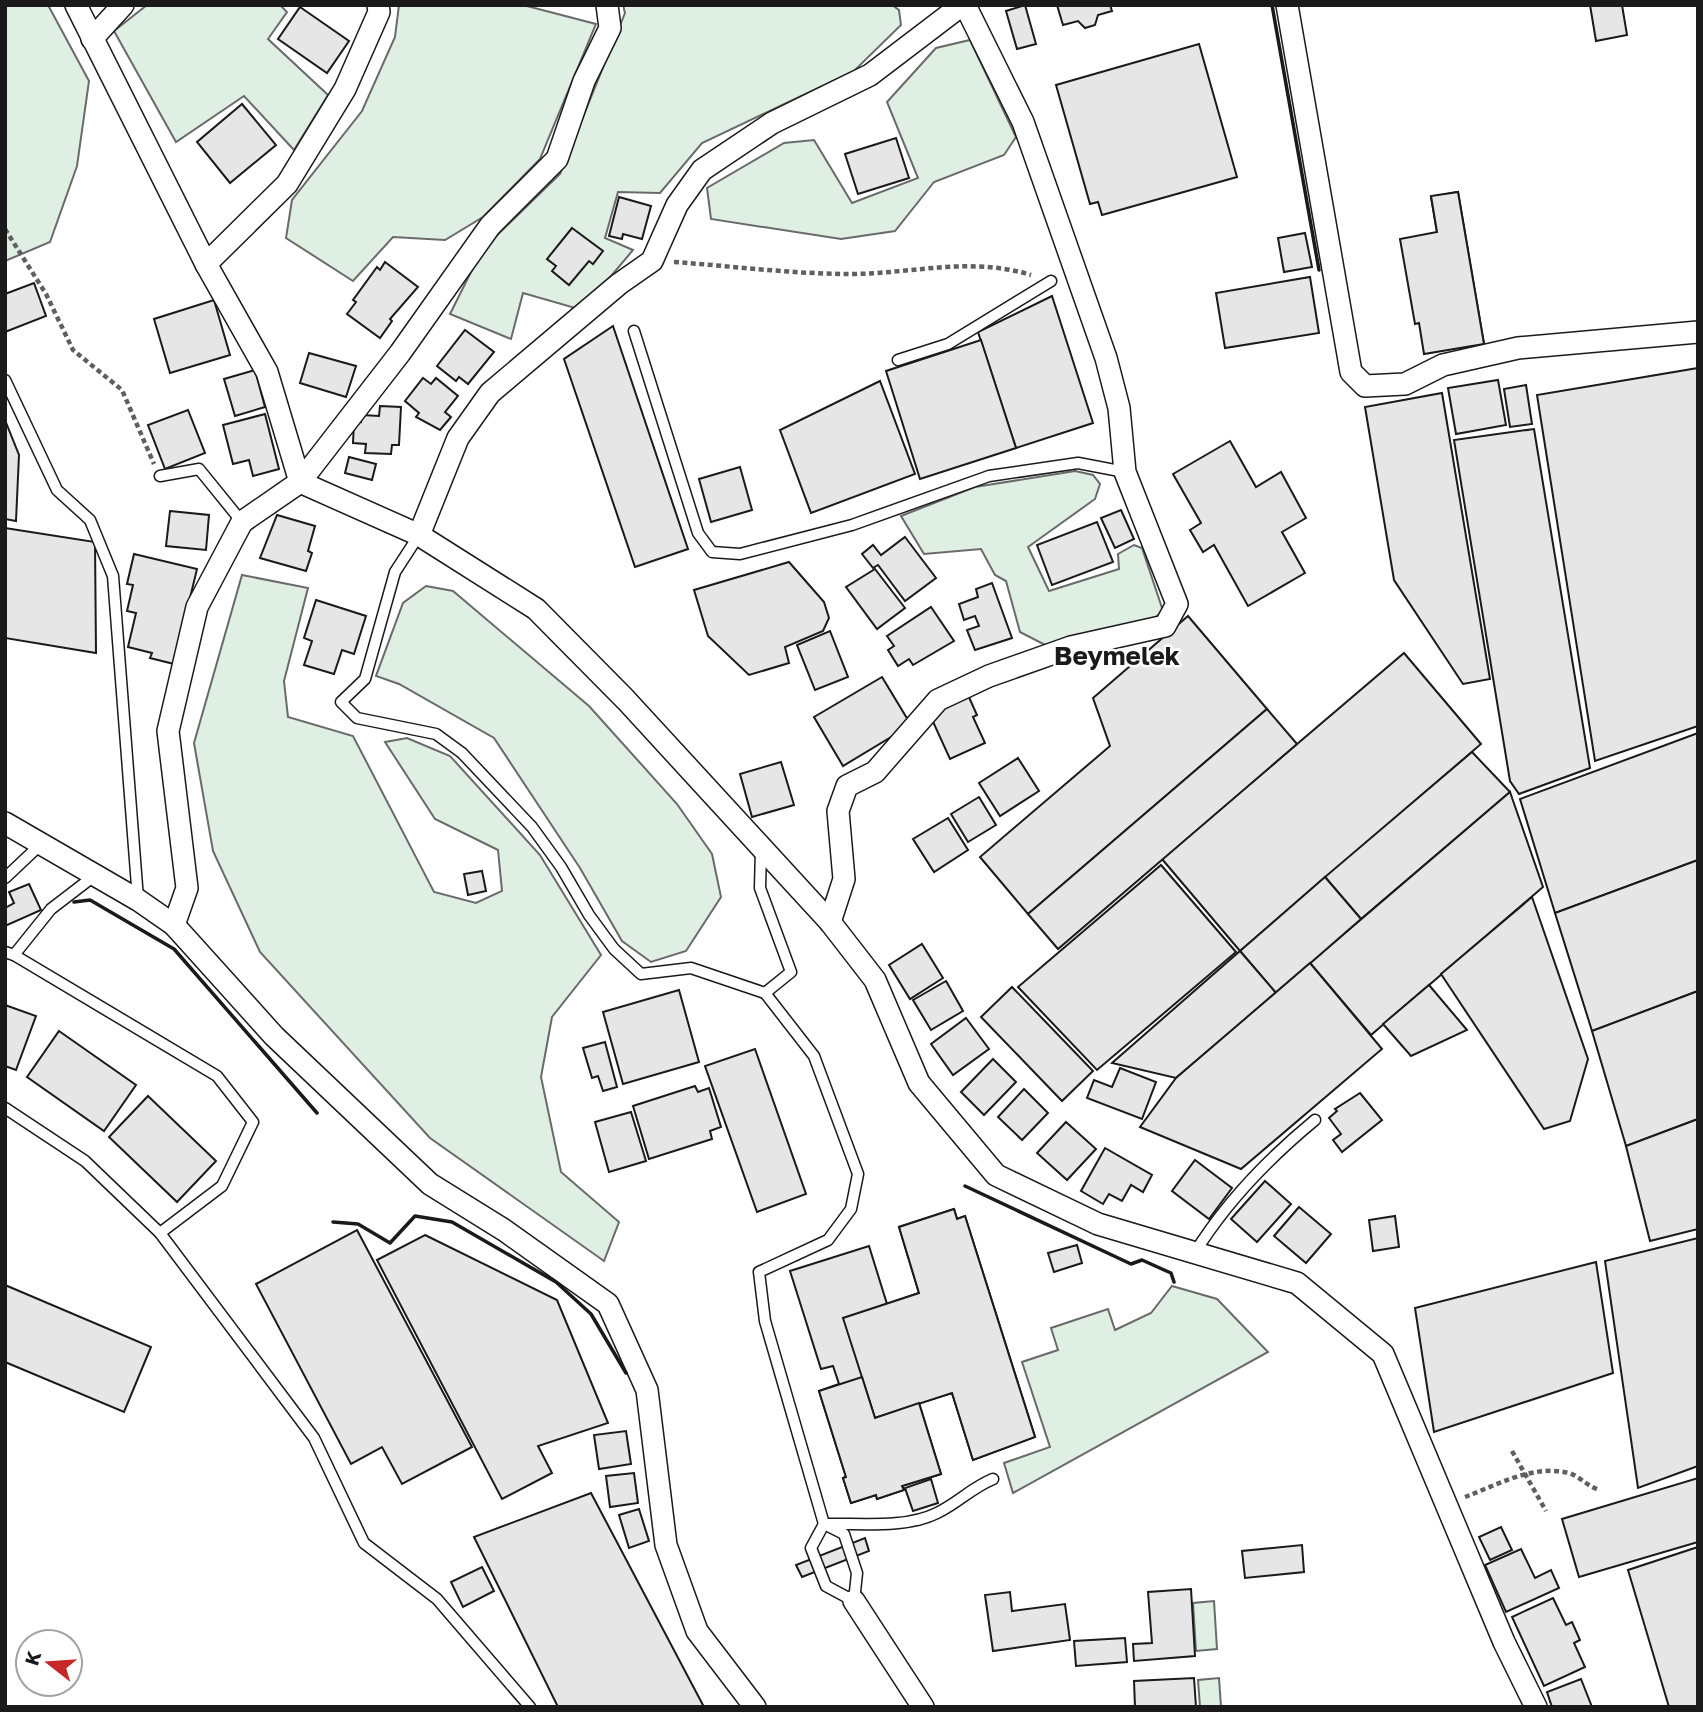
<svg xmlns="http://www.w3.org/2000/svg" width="1703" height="1712" font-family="'Golos Text',sans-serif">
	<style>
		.green { fill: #e0efe3; stroke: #6a6a6a; stroke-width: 2 }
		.building { fill: #e6e6e6; stroke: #1a1a1a; stroke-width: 2 }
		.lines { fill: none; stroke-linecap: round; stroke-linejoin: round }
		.lane-casing { stroke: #1a1a1a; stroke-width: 13 }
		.street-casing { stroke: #1a1a1a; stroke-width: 24 }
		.path { stroke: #5f5f5f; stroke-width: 4.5; stroke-dasharray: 5 3.5; stroke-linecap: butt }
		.lane { stroke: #fff; stroke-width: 10 }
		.street { stroke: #fff; stroke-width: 21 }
		.wall { stroke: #1a1a1a; stroke-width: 3.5 }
		.labels { text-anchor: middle; stroke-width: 5; stroke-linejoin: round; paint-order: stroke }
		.district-label { font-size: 26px; font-weight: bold; fill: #1a1a1a; stroke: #fff }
	</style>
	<rect width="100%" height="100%" fill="#fff"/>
	<!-- green -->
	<g class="green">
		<path d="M5,5h43l41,76 -12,85 -27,76 -45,19z"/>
		<path d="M147,5h133l7,7 -19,27 60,56 -34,55 -50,-54 -68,46 -62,-111z"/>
		<path d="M399,5h124l73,19 -56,135 -57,58 -38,23 -52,-3 -40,44 -67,-43 6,-38 70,-89 33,-74z"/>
		<path d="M623,5h269l7,5 2,15 -47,46 -152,72 -42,50 -42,-1 -13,46 28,12 -32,38 -26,20 -52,-15 -12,46 -61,-25 32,-64 78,-76 65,-161z"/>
		<path d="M970,40l46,97 -12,18 -70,27 -39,49 -54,8 -130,-20 -4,-31 77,-45 30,-3 38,63 66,-25 -31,-76 49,-54z"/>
		<path d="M1075,471l18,4 7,9 -5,15 -67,48 21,44 70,-22 -1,-15 16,-9 8,3 21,63 -14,12 -102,23 -27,-14 -14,-51 -11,-6 -14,-26 -57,5 -23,-38 74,-29z"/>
		<path d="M242,575l66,13 -24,93 4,36 65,19 81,156 42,11 26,-12 -4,-41 -63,-31 -50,-77 22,-4 43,18 90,99 61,100 -49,62 -11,60 20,95 58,50 -15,39 -174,-123 -170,-186 -47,-101 -19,-108z"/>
		<path d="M426,586l27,5 136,115 88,98 35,50 9,43 -35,54 -35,11 -29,-21 -42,-73 -86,-130 -95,-54 -23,-8 27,-73z"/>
		<path d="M1172,1286l45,13 51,53 -255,141 -9,-30 46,-16 -28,-85 36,-12 -7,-22 57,-19 7,21 36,-17z"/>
		<path d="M1214,1601l3,48 -21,2 -3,-48z"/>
		<path d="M1219,1678l2,29h-21l-2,-27z"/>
	</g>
	<!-- building -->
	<g class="building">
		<path d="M1025,5l11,39 -19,5 -11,-38z"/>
		<path d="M1057,5h53l2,6 -14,4 -3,10 -10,3 -7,-7 -15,4z"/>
		<path d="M1590,5h32l5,30 -31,6z"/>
		<path d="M300,7l49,34 -22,32 -49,-34z"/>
		<path d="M1199,44l38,133 -135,38 -4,-13 -8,2 -34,-119z"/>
		<path d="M242,104l34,41 -46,38 -33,-41z"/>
		<path d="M896,138l13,40 -51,16 -13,-40z"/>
		<path d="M1458,192l26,152 -27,4 -26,-151z"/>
		<path d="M1458,192l26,152 -60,10 -5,-31 -4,1 -15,-85 37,-7 -6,-36z"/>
		<path d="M619,197l32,9 -9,33 -19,-5 -1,5 -13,-3z"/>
		<path d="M572,228l31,23 -10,13 -4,-3 -20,24 -17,-14 4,-5 -9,-7z"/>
		<path d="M1305,233l7,34 -28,5 -6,-34z"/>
		<path d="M385,262l33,25 -28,32 2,2 -12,17 -33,-24 9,-12 -3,-2 24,-33 3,3z"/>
		<path d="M1310,277l9,56 -94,15 -9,-55z"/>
		<path d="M34,283l12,33 -41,16v-38z"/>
		<path d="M1052,296l41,127 -77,25 -38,-116z"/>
		<path d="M214,300l16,55 -60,18 -16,-54z"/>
		<path d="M613,326l75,223 -53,18 -71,-208z"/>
		<path d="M465,330l29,22 -26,32 -9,-7 -3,4 -19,-15z"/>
		<path d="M981,340l35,108 -96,31 -34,-108z"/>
		<path d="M309,353l47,13 -10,31 -46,-14z"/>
		<path d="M1698,368v358l-103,35 -58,-366z"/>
		<path d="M255,370l10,37 -30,9 -11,-37z"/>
		<path d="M423,378l8,6 5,-6 22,18 -13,16 6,5 -11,13 -24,-13 3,-4 -14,-12z"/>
		<path d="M1498,380l8,45 -50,9 -8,-46z"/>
		<path d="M880,381l35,93 -104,39 -31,-83z"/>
		<path d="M1526,385l6,39 -22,3 -6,-38z"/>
		<path d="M1442,393l48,286 -27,5 -69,-104 -29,-173z"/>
		<path d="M380,406l21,1 -2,38h-7l-1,9 -26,-1 1,-9 -13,-1 1,-22 7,1 1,-7 17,1z"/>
		<path d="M188,410l17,43 -40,16 -17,-44z"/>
		<path d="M265,414l14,55 -26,7 -4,-16 -16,4 -10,-39z"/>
		<path d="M5,420l14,35 -3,66 -11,-2z"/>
		<path d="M1534,429l56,339 -71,26 -9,-13 -56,-341z"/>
		<path d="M1230,441l26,46 25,-15 25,46 -24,14 23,41 -57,33 -34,-61 -11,7 -13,-22 11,-7 -28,-49z"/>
		<path d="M349,457l27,7 -4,16 -27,-7z"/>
		<path d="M740,467l12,43 -41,12 -12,-43z"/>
		<path d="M1121,510l13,29 -19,9 -14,-30z"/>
		<path d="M170,511l39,4 -3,35 -40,-4z"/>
		<path d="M277,515l38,11 -7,25 4,2 -6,18 -46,-13z"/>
		<path d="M1097,522l16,40 -61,23 -15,-40z"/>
		<path d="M5,528l90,14 1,111 -91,-15z"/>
		<path d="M905,537l31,41 -31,23 -27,-36 -5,3 -11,-14 11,-9 8,10z"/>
		<path d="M134,554l63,15 -23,95 -24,-6 2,-5 -24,-6 8,-34 -9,-2 6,-26 -6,-1z"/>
		<path d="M789,562l35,40 5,16 -6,13 -38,16 4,16 -40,12 -41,-39 -14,-46z"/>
		<path d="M875,569l30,39 -28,21 -31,-42z"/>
		<path d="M992,583l20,55 -37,12 -8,-20 12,-4 -4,-10 -11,4 -5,-16 19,-7 -2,-8z"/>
		<path d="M316,600l50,16 -12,38 -12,-4 -8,24 -30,-9 8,-24 -8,-3z"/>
		<path d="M931,607l23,34 -41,24 -4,-6 -11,7 -10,-16 6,-4 -7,-10z"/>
		<path d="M1188,616l79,93 -239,205 -48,-57 130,-111 -17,-48z"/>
		<path d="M830,631l18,46 -33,13 -18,-45z"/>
		<path d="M1404,653l77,91 -241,207 -78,-92z"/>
		<path d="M882,677l29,48 -68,41 -29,-49z"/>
		<path d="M968,695l9,20 -4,2 12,26 -35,16 -21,-46z"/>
		<path d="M1267,709l30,35 -239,205 -30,-35z"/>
		<path d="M1698,733v127l-143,53 -35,-114z"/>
		<path d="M1472,752l38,40 -149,127 -36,-42z"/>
		<path d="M1018,758l21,33 -39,25 -21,-33z"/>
		<path d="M781,762l13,43 -42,12 -12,-43z"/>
		<path d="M1510,792l33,95 -172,148 -61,-72z"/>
		<path d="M979,797l17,28 -28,17 -17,-28z"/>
		<path d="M948,818l20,32 -34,22 -21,-33z"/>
		<path d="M1698,860v131l-106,40 -37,-118z"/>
		<path d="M1161,865l75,87 -139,118 -79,-83z"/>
		<path d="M482,871l4,20 -18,4 -4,-21z"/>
		<path d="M1325,877l36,42 -85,74 -36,-42z"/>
		<path d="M29,884l12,26 -36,16v-18l9,-5 -5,-11z"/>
		<path d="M1532,897l56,162 -18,62 -26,8 -103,-155z"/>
		<path d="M922,944l21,34 -33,21 -21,-34z"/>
		<path d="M1240,951l36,42 -100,85 -64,-15z"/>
		<path d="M1310,963l72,86 -141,120 -101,-42 36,-49z"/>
		<path d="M946,981l17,30 -32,19 -18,-30z"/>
		<path d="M1429,985l38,45 -56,26 -28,-32z"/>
		<path d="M1012,987l81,84 -31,30 -81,-84z"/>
		<path d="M679,990l20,72 -76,22 -20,-72z"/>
		<path d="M1698,991v128l-72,27 -34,-115z"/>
		<path d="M5,1005l31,11 -20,54 -11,-4z"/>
		<path d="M966,1018l23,31 -36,26 -22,-31z"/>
		<path d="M59,1031l77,54 -32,46 -77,-54z"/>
		<path d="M605,1042l12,45 -14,4 -5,-15 -6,2 -9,-30z"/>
		<path d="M755,1049l51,145 -49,18 -52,-146z"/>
		<path d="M993,1059l23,23 -32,33 -23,-23z"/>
		<path d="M1120,1068l36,14 -14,37 -55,-21 7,-18 18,7z"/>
		<path d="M695,1086l3,6 11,-4 12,39 -11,4 2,8 -63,20 -16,-53z"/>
		<path d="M1024,1089l24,24 -26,27 -24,-23z"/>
		<path d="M1360,1093l22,27 -40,32 -9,-12 8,-6 -12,-16 8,-7 -2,-2z"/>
		<path d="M148,1096l68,65 -39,41 -68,-65z"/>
		<path d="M631,1112l15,49 -37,11 -14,-50z"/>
		<path d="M1698,1119v110l-48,12 -24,-95z"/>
		<path d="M1066,1122l30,27 -29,31 -30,-27z"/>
		<path d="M1105,1148l47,27 -9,17 -12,-7 -9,16 -13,-7 -6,10 -22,-13z"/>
		<path d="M1195,1160l37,28 -23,31 -37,-28z"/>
		<path d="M1265,1181l26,23 -34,38 -26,-23z"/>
		<path d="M1299,1207l32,27 -25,29 -32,-27z"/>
		<path d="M954,1209l3,10 8,-3 70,221 -62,23 -21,-67 -33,10 22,71 -39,12 2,4 -27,9 -1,-4 -25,8 -8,-25 3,-1 -27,-86 20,-7 -6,-18 -12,3 -31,-98 79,-25 18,58 32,-11 -20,-66z"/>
		<path d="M954,1209l3,10 8,-3 70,221 -62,23 -21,-67 -77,25 -32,-100 76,-25 -20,-66z"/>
		<path d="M1395,1216l4,31 -26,4 -4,-31z"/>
		<path d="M357,1230l115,217 -70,37 -20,-37 -31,17 -95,-180z"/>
		<path d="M425,1235l132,65 51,123 -70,23 14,27 -50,26 -125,-239z"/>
		<path d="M1698,1238v228l-60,22 -33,-227z"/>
		<path d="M1077,1245l5,18 -28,9 -6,-19z"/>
		<path d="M1596,1262l17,111 -179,59 -19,-124z"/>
		<path d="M5,1285l146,62 -27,65 -119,-50z"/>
		<path d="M862,1377l13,41 44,-15 22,71 -39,12 2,4 -27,9 -1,-4 -25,8 -8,-25 3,-1 -27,-86z"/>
		<path d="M626,1431l5,33 -32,5 -5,-34z"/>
		<path d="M634,1473l4,30 -28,4 -4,-31z"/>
		<path d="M1698,1478v64l-119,35 -17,-58z"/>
		<path d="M931,1479l7,24 -25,8 -8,-23z"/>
		<path d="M591,1493l113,214h-146l-84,-170z"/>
		<path d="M639,1509l10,32 -20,7 -10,-33z"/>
		<path d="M1501,1527l11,23 -22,10 -11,-23z"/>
		<path d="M865,1538l4,13 -67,26 -6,-12z"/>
		<path d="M1302,1545l2,27 -59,6 -3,-27z"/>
		<path d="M1698,1547v160h-29l-41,-137z"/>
		<path d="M1521,1549l14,29 16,-8 8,18 -53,24 -21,-47z"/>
		<path d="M482,1567l12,24 -31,16 -12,-25z"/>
		<path d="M1191,1589l4,67 -61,5 -1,-17 19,-1 -4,-51z"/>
		<path d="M1010,1592l2,19 53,-7 5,36 -77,11 -8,-56z"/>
		<path d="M1553,1598l13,27 6,-3 8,18 -6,3 11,24 -41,19 -32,-69z"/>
		<path d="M1125,1638l2,24 -51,4 -2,-25z"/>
		<path d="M1194,1678l2,29h-61l-1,-26z"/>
		<path d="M1581,1679l11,28h-40l-5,-15z"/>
	</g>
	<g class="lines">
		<defs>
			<g id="lane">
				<path d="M634,331l64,202 14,19 28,2 112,-29 137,-49 89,-13 47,9"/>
				<path d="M898,360l50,-16 103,-63"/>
				<path d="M5,380l52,110 33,30 23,56 25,323"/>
				<path d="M160,476l39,-7 43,53"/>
				<path d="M419,535l-24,37 -30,107 -24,23 16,16 79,16 26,19 70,74 29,40 28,48 25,34 27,25 50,-6 74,25 49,63 44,118 -7,35 -23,31 -69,32 6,49 59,203c35,-1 81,5 113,-11 21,-10 34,-25 56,-34"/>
				<path d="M761,850l-1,38 31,84 -26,21"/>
				<path d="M5,878l36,-34"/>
				<path d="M5,952l9,3 37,-46 43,-33"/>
				<path d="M14,955l203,121 36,46 -31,64 -62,47"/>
				<path d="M5,1108l80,53 75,72 154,205 50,105 73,56 93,108"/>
				<path d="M1194,1254c32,-52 75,-96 121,-134"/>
				<path d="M824,1524l20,10 13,39 -3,28 -28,-15 -15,-38z"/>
			</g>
			<g id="street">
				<path d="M76,5l130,259 61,108 33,110 -58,40 -45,85 -29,124 19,157 -13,37"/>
				<path d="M607,5l3,23 -26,53 -27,78 -67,67 -90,127 -100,129 119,53 117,74 90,91 204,222 45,58 44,103 77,92 102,49 199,59 86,71 121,288 32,65"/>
				<path d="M1287,5l64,367 14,14 40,-2 38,-19 75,-17 180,-16"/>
				<path d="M92,39l31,-34"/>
				<path d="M206,264l81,-80 58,-95 34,-77 -1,-7"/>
				<path d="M419,535l39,-97 32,-45 129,-109 33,-23 25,-56 25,-35 70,-47 98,-48 92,-70"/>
				<path d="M5,823l133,77 36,25 100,111 156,148 74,46 104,74 39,86 19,155 31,86 58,76"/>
				<path d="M830,922l14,-43 -6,-68 9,-25 28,-14 63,-72 51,-24 82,-29 94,-21 12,-22 -52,-132 -6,-64 -13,-50 -83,-236 -58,-117"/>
				<path d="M854,1601l69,106"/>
			</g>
		</defs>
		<!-- lane casing -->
		<use href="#lane" class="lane-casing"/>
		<!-- street casing -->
		<use href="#street" class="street-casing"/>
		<!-- path -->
		<g class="path">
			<path d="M5,229l41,65 27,56 49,40 32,74"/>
			<path d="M674,262c58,4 118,12 176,12 62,0 119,-18 181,1"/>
			<path d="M1512,1451l34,60"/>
			<path d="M1465,1497c32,-12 68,-33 104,-24 10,3 17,12 28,16"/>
		</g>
		<!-- lane -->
		<use href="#lane" class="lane"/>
		<!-- street -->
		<use href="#street" class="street"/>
		<!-- wall -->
		<g class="wall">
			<path d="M1272,5l47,265"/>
			<path d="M74,902l16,-2 84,49 143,164"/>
			<path d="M965,1186l166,78 11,-4 29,13 3,9"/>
			<path d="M333,1222l25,2 32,19 25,-27 37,6 104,60 35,32 35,59"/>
		</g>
	</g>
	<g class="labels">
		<!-- district labels -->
		<g class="district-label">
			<text x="1117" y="665">Beymelek</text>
		</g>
	</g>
	<!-- border -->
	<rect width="1703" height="1712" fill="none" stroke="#1a1a1a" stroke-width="14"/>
	<!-- north arrow -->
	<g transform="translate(49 1663) rotate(287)"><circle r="33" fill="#ffffff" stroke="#a3a3a3" stroke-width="2"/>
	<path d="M0-5L12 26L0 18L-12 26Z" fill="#c62828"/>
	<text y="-10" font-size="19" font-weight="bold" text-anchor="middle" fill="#1a1a1a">K</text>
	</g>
</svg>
